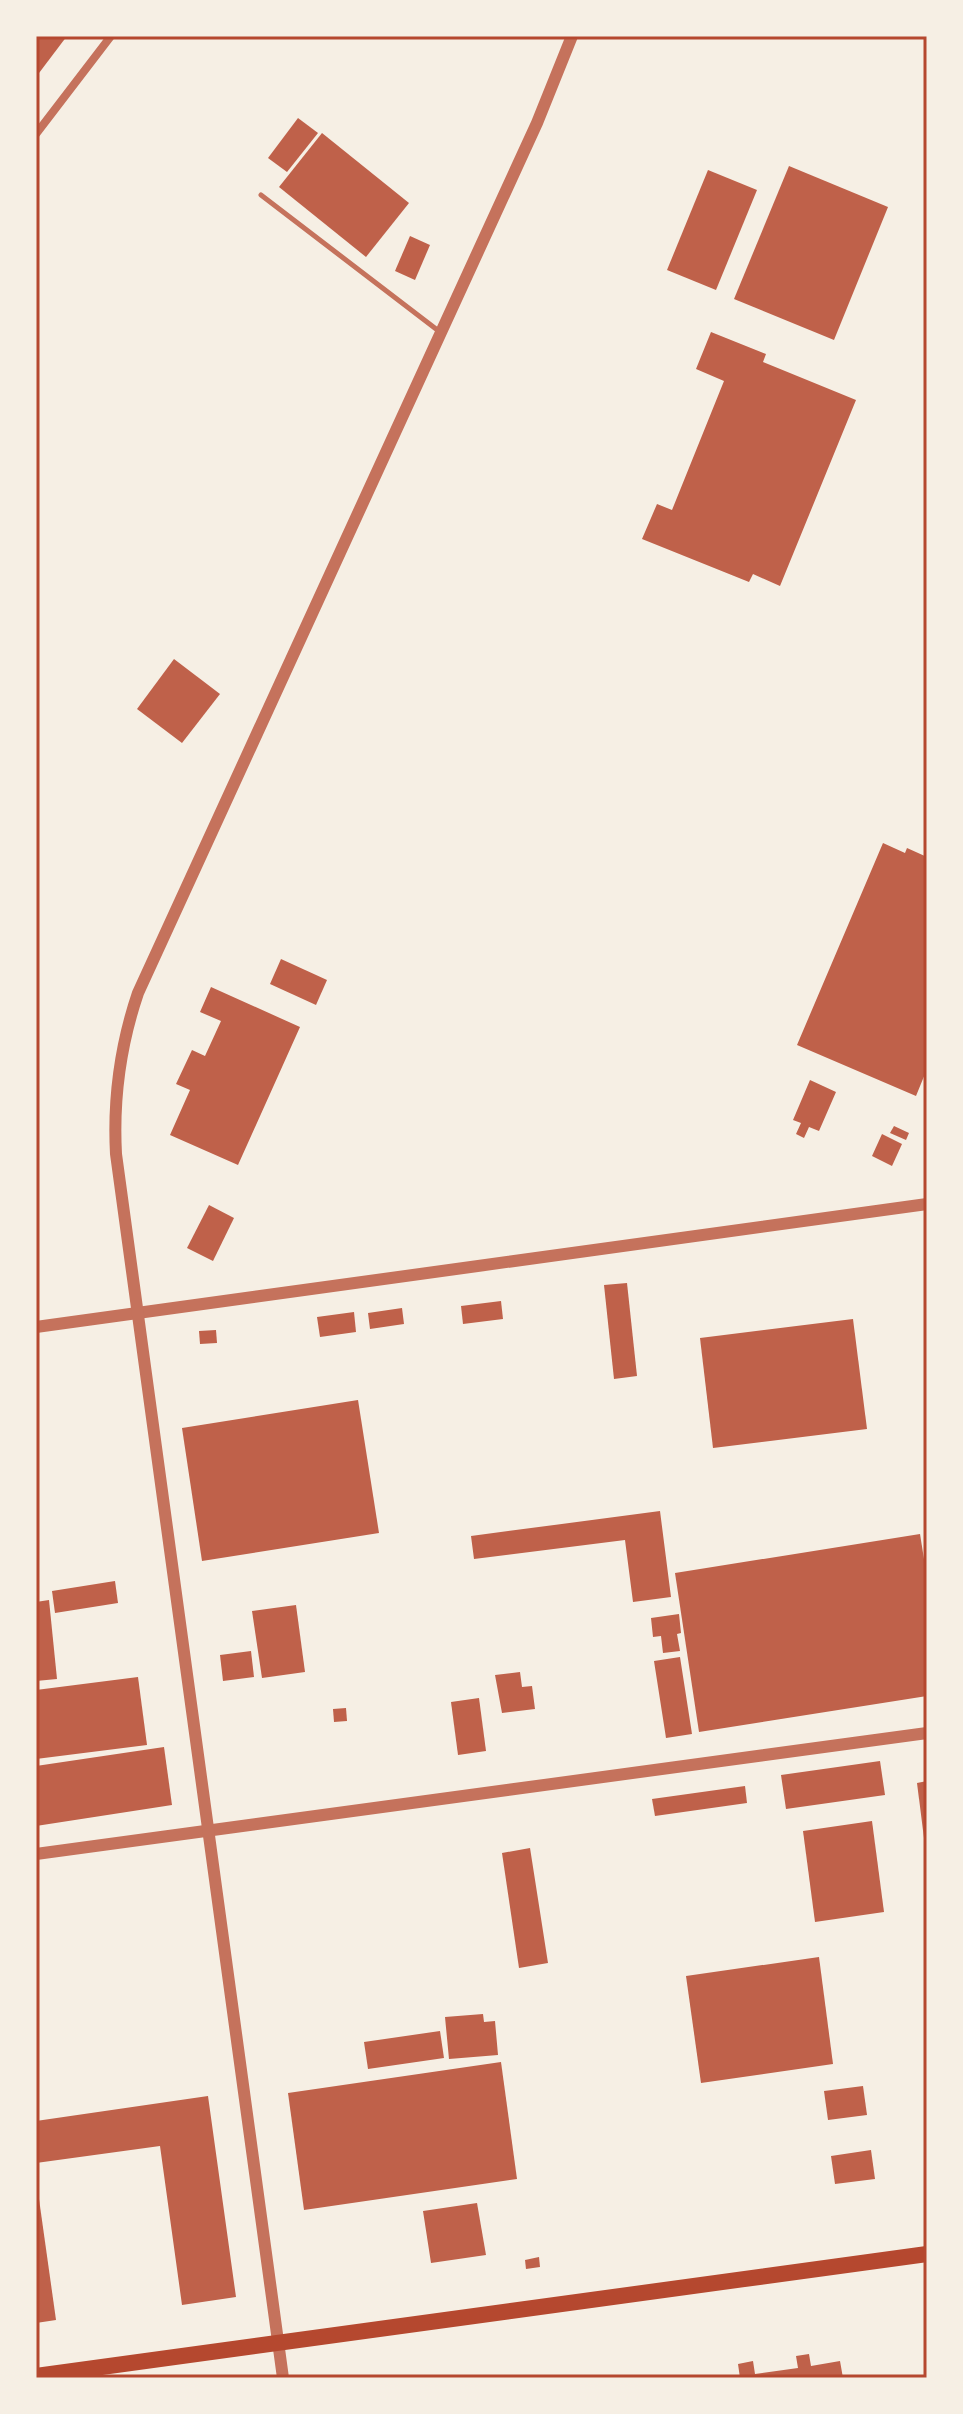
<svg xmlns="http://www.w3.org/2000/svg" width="963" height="2414" font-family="'Source Serif 4',serif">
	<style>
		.building { fill: #bf614a }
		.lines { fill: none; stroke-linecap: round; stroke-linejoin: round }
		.service { stroke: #c5725c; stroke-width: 5 }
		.minor { stroke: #c5725c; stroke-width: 8 }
		.tertiary { stroke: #c5725c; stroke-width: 12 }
		.primary { stroke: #b5482f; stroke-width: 16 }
		.neatline { fill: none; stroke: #b5482f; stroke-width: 3 }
	</style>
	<rect width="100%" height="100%" fill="#f6efe4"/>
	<!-- building -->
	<g class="building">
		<path d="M36,36h31l-31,41z"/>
		<path d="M298,118l20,15 -31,39 -19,-14z"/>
		<path d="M322,133l87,70 -43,54 -87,-70z"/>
		<path d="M789,166l99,41 -54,133 -100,-41z"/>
		<path d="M708,170l49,20 -41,100 -49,-20z"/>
		<path d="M410,236l20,9 -15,35 -20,-9z"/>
		<path d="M711,332l55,22 -3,8 93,38 -76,186 -27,-12 -4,8 -107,-43 15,-35 15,6 52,-129 -28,-12z"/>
		<path d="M174,659l46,35 -38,49 -45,-34z"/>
		<path d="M883,843l22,10 2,-5 20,9v212l-11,27 -119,-51z"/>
		<path d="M281,959l46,21 -11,25 -46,-21z"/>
		<path d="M211,987l89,40 -62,138 -68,-30 20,-45 -14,-6 16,-34 13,6 16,-35 -21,-9z"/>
		<path d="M810,1080l26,12 -17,39 -10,-4 -5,11 -8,-4 5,-11 -8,-3z"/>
		<path d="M894,1126l15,7 -3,7 -16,-7z"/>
		<path d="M882,1134l20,10 -10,22 -20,-10z"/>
		<path d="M209,1205l25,13 -21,43 -26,-13z"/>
		<path d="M627,1283l10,93 -23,3 -10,-94z"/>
		<path d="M501,1301l2,18 -40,5 -2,-18z"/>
		<path d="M402,1308l2,16 -34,5 -2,-16z"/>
		<path d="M354,1312l2,20 -36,5 -3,-20z"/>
		<path d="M853,1319l14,110 -154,19 -13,-110z"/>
		<path d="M216,1330l1,13 -17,1 -1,-13z"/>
		<path d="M358,1400l21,133 -177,28 -20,-133z"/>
		<path d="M660,1511l11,86 -38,5 -8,-62 -151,19 -3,-23z"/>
		<path d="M920,1534l7,44v118l-228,36 -24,-159z"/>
		<path d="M115,1581l3,22 -63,10 -3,-22z"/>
		<path d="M49,1600l8,79 -21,2v-79z"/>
		<path d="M296,1605l9,67 -43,6 -10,-67z"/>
		<path d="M679,1614l2,19 -4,1 3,17 -17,2 -2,-17 -8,1 -2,-19z"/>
		<path d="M251,1651l3,26 -31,4 -3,-26z"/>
		<path d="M680,1657l12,77 -26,4 -12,-77z"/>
		<path d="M520,1672l2,15 10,-1 3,23 -33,4 -7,-38z"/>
		<path d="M138,1677l9,68 -111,14v-69z"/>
		<path d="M479,1698l7,53 -28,4 -7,-53z"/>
		<path d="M346,1708l1,13 -13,1 -1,-13z"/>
		<path d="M164,1747l8,58 -136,21v-60z"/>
		<path d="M880,1761l5,34 -99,14 -5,-34z"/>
		<path d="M927,1781v65h-2l-8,-63z"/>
		<path d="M745,1786l2,17 -92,13 -3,-17z"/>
		<path d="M872,1821l12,91 -69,10 -12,-91z"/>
		<path d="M530,1848l18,115 -29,5 -17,-115z"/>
		<path d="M819,1957l14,107 -132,19 -15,-107z"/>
		<path d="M483,2014l1,8 11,-1 3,34 -49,4 -4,-42z"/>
		<path d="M440,2031l4,27 -76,11 -4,-27z"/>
		<path d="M501,2062l16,117 -213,31 -16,-117z"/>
		<path d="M863,2086l4,29 -39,5 -4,-29z"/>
		<path d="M208,2096l28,201 -54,8 -22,-159 -124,17v-42z"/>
		<path d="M871,2150l4,29 -40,5 -4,-28z"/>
		<path d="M36,2192h2l18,128 -20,3z"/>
		<path d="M477,2203l9,52 -55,8 -8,-52z"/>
		<path d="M539,2257l1,10 -14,2 -1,-9z"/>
		<path d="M809,2354l2,12 29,-5 3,17h-103l-2,-14 15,-3 2,13 43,-6 -2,-12z"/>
	</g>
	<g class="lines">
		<!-- service -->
		<path class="service" d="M261,195l179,137"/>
		<!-- minor -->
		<path class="minor" d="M36,134l75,-98"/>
		<!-- tertiary -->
		<g class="tertiary">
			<path d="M36,1327l891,-123"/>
			<path d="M36,1854l891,-121"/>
			<path d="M283,2378l-167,-1224c-3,-56 4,-108 22,-161l399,-870 35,-87"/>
		</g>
		<!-- primary -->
		<path class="primary" d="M36,2376l891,-122"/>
	</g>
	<!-- border -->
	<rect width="963" height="2414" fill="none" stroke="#f6efe4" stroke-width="76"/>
	<rect x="38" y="38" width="887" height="2338" class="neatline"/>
</svg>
